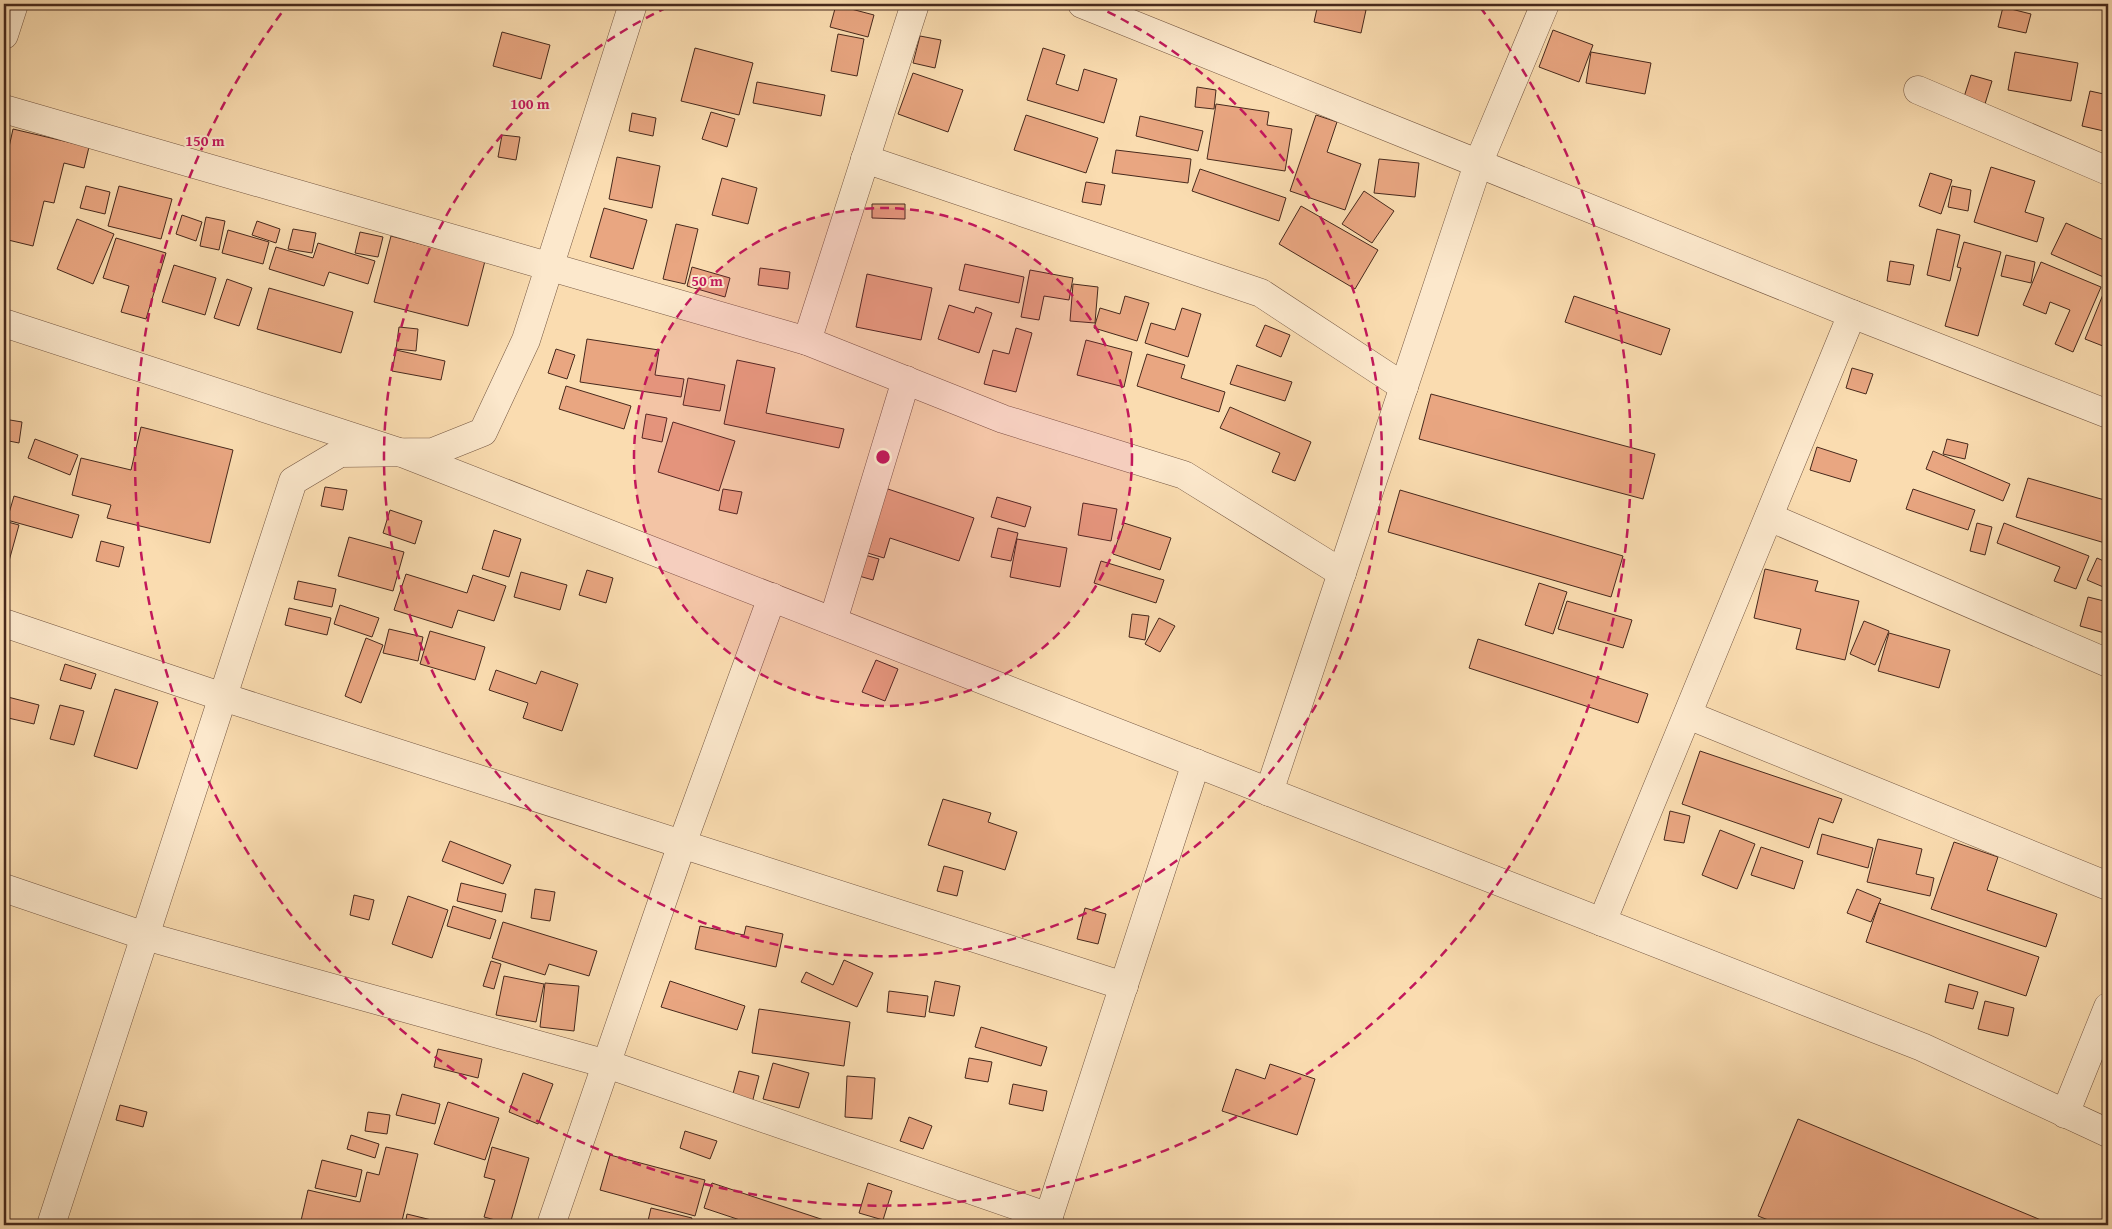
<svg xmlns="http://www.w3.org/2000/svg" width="2112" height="1229" font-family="'Gentium Book Plus',serif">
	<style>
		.building { fill: #e9a681; stroke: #47291c }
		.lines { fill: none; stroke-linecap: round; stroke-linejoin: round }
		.minor-casing { stroke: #745641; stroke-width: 29 }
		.minor { stroke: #fce8cc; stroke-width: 28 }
		.ring { fill: none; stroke: #c2185b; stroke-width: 2.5; stroke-dasharray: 9 6 }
		.centre { fill: #c2185b; stroke: #fce8cc; stroke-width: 2.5 }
		.ring-label { font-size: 15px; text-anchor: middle; font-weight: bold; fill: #c2185b; stroke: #fce8cc; stroke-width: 4; stroke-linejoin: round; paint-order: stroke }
	</style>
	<rect width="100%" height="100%" fill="#fadcb0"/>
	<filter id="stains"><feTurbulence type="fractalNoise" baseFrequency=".004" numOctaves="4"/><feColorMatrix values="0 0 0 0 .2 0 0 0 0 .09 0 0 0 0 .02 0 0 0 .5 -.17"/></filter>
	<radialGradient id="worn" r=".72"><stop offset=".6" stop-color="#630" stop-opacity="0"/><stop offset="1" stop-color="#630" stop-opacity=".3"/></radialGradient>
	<!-- building -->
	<g class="building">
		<path d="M1318,4h24l24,6 -5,23 -47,-11z"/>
		<path d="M836,5l38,10 -6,22 -38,-10z"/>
		<path d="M2003,7l28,7 -5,19 -28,-6z"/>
		<path d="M1553,30l40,15 -14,37 -40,-15z"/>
		<path d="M502,32l48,13 -9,34 -48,-13z"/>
		<path d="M838,34l26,5 -7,37 -26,-5z"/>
		<path d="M920,36l21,4 -6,28 -22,-5z"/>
		<path d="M695,48l58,15 -14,52 -58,-14z"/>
		<path d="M1043,48l22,7 -9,29 22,7 6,-22 33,10 -13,44 -77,-23z"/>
		<path d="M1591,52l60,11 -6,31 -59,-11z"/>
		<path d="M2015,52l63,11 -7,38 -63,-11z"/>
		<path d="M913,73l50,17 -15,42 -50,-18z"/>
		<path d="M1971,75l21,6 -7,23 -21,-7z"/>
		<path d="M757,82l68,13 -4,21 -68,-13z"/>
		<path d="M1197,87l19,3 -2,19 -19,-2z"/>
		<path d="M2090,91l18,4v37l-26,-6z"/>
		<path d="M1216,104l53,8 -2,13 25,4 -7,42 -78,-12z"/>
		<path d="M711,112l24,7 -8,28 -25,-8z"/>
		<path d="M632,113l24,5 -3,18 -24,-5z"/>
		<path d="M1026,115l72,23 -12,35 -72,-23z"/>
		<path d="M1316,115l21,7 -10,30 34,12 -16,46 -55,-19z"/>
		<path d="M1140,116l63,15 -5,20 -62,-15z"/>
		<path d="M13,129l76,18 -5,21 -20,-5 -10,40 -10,-2 -11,45 -29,-7v-69z"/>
		<path d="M502,135l18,2 -4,23 -18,-3z"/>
		<path d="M1116,150l75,9 -3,24 -76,-10z"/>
		<path d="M617,157l43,9 -8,42 -43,-9z"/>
		<path d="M1379,159l40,4 -4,34 -41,-4z"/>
		<path d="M1991,167l44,14 -10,31 19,6 -7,24 -63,-20z"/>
		<path d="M1200,169l86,29 -7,23 -87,-30z"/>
		<path d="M1930,173l22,7 -11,34 -22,-8z"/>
		<path d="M722,178l35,10 -9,36 -36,-9z"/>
		<path d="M1086,182l19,3 -4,20 -19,-3z"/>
		<path d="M86,186l24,6 -5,22 -25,-6z"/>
		<path d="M119,186l53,13 -11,40 -53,-13z"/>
		<path d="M1952,186l19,4 -3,21 -20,-4z"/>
		<path d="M1364,191l30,20 -22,32 -30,-19z"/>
		<path d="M872,204h33v15l-33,-1z"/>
		<path d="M1301,206l77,44 -23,39 -76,-45z"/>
		<path d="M604,208l43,12 -14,49 -43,-12z"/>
		<path d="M182,215l20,7 -6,19 -20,-7z"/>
		<path d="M206,217l19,4 -6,29 -19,-4z"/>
		<path d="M77,219l37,15 -21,50 -36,-15z"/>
		<path d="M257,221l23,8 -4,14 -24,-8z"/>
		<path d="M2066,223l42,19v37l-57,-25z"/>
		<path d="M676,224l22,5 -13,55 -22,-5z"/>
		<path d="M293,229l23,4 -4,20 -24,-4z"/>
		<path d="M1937,229l23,6 -10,46 -23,-6z"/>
		<path d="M228,230l41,12 -6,22 -41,-11z"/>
		<path d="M360,232l23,5 -5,20 -23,-4z"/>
		<path d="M391,236l94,25 -17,65 -94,-24z"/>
		<path d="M116,238l50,15 -20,66 -25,-7 8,-26 -26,-8z"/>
		<path d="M1964,242l37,10 -23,84 -33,-10 16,-58 -4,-1z"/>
		<path d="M318,243l57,18 -7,23 -39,-12 -5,14 -55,-17 7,-22 37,11z"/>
		<path d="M2006,255l29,7 -4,21 -30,-7z"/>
		<path d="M1890,261l24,4 -4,20 -23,-4z"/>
		<path d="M2041,262l60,25 -28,65 -18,-8 15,-34 -20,-8 -4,12 -23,-9z"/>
		<path d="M965,264l59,13 -5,26 -60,-13z"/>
		<path d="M174,265l42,13 -11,37 -43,-13z"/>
		<path d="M692,267l38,11 -5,19 -38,-11z"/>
		<path d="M760,268l30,4 -2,17 -30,-4z"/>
		<path d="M1030,270l43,8 -4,22 -25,-4 -5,24 -18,-3z"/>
		<path d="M867,274l65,14 -11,52 -65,-13z"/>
		<path d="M227,279l25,9 -13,38 -25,-8z"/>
		<path d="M1073,284l25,3 -3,36 -25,-2z"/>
		<path d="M2106,287l2,1v60l-23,-9z"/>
		<path d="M269,288l84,24 -12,41 -84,-24z"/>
		<path d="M1125,296l24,7 -12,38 -43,-13 6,-20 20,6z"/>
		<path d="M1574,296l96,33 -9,26 -96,-33z"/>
		<path d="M949,305l25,8 2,-6 16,6 -13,40 -41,-14z"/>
		<path d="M1182,308l19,6 -13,43 -43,-14 6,-20 24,7z"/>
		<path d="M1265,325l25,10 -9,22 -25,-11z"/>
		<path d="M399,327l19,2 -2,22 -20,-2z"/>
		<path d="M1016,328l16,5 -16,59 -32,-8 9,-34 16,4z"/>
		<path d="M587,339l72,11 -4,25 29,4 -3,18 -101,-15z"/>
		<path d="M1086,340l46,12 -8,35 -47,-12z"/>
		<path d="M556,349l19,6 -8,24 -19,-6z"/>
		<path d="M396,350l49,11 -4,19 -49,-9z"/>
		<path d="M1147,354l38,11 -4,13 44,14 -6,20 -82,-26z"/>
		<path d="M737,360l38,8 -9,45 78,16 -5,19 -115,-24z"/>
		<path d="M1237,365l55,17 -7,19 -55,-17z"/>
		<path d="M1852,368l21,6 -7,20 -20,-6z"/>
		<path d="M688,378l37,7 -5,26 -37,-6z"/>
		<path d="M566,386l65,20 -7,23 -65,-20z"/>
		<path d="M1431,394l224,60 -12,45 -224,-60z"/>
		<path d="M1230,407l81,35 -16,39 -23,-9 8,-19 -60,-25z"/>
		<path d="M646,414l21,4 -5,24 -20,-4z"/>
		<path d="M4,419l18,3 -3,21 -15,-3z"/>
		<path d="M673,422l62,19 -16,50 -61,-19z"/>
		<path d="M141,427l92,23 -23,93 -103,-25 4,-13 -39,-10 9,-37 50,12z"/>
		<path d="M35,439l43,16 -8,20 -42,-17z"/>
		<path d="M1947,439l21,5 -3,15 -22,-5z"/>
		<path d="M1817,447l40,13 -7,22 -40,-12z"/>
		<path d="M1933,451l77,33 -7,17 -77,-32z"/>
		<path d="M2028,478l80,23v31l-3,11 -89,-26z"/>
		<path d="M325,487l22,3 -4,20 -22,-4z"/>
		<path d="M882,487l92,31 -15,43 -69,-23 -6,20 -23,-7z"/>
		<path d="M723,489l19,3 -5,22 -18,-4z"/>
		<path d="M1913,489l62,21 -7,20 -62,-21z"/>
		<path d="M1400,490l223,66 -12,41 -223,-65z"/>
		<path d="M14,496l65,19 -7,23 -65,-18z"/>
		<path d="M997,497l34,10 -6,20 -34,-10z"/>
		<path d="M1083,503l34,6 -6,32 -33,-6z"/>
		<path d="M390,510l32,11 -7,23 -32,-11z"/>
		<path d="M4,521l15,4 -15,54z"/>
		<path d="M1124,523l47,15 -11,32 -47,-16z"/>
		<path d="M1977,523l15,4 -7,28 -15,-4z"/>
		<path d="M2004,523l85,33 -13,33 -22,-8 6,-14 -63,-24z"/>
		<path d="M998,528l20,5 -7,28 -20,-4z"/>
		<path d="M494,530l27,9 -12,38 -27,-8z"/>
		<path d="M349,537l55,15 -11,39 -55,-15z"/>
		<path d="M1017,539l50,9 -7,39 -50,-10z"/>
		<path d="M101,541l23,6 -5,20 -23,-6z"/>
		<path d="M858,553l21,6 -6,21 -28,-8z"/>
		<path d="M2097,558l11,5v26l-21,-9z"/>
		<path d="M1101,561l63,19 -8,23 -62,-20z"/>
		<path d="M1765,569l53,12 -3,10 44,10 -14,59 -49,-11 5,-20 -47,-11z"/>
		<path d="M587,570l26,8 -7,25 -27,-8z"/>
		<path d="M521,572l46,13 -7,25 -46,-13z"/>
		<path d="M406,574l61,19 6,-18 33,11 -12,35 -36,-11 -6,18 -58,-18z"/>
		<path d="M298,581l38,8 -4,18 -38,-8z"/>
		<path d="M1539,583l28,9 -14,42 -28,-9z"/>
		<path d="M2088,597l20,5v32l-28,-8z"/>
		<path d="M1567,601l65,19 -9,28 -65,-19z"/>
		<path d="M340,605l39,13 -7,19 -38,-13z"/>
		<path d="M289,608l42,10 -4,17 -42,-10z"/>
		<path d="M1132,614l17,2 -4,24 -16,-3z"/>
		<path d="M1159,618l16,8 -15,26 -15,-8z"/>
		<path d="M1864,621l25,10 -14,34 -25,-11z"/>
		<path d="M389,629l34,8 -5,24 -35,-8z"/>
		<path d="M430,631l55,16 -10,33 -55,-16z"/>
		<path d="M1889,633l61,17 -11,38 -61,-17z"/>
		<path d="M366,638l17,7 -22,58 -16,-7z"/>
		<path d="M1478,639l170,55 -10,29 -169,-55z"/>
		<path d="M876,660l22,9 -13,32 -23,-9z"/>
		<path d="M65,664l31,10 -5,15 -31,-9z"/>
		<path d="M496,670l40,14 5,-13 37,13 -16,47 -39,-13 5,-15 -39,-13z"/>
		<path d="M115,689l43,13 -21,67 -43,-13z"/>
		<path d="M4,696l35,9 -5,19 -30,-7z"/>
		<path d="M60,705l24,6 -10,34 -24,-6z"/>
		<path d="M1700,751l142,48 -9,24 -14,-5 -10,30 -127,-44z"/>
		<path d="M943,799l48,14 -3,9 29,10 -12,38 -77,-25z"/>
		<path d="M1670,811l20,5 -6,27 -20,-3z"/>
		<path d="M1720,830l35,14 -18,45 -35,-14z"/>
		<path d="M1822,834l51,14 -5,20 -51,-14z"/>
		<path d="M1878,839l44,10 -6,25 18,4 -4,18 -63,-14z"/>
		<path d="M450,841l61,24 -8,19 -61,-23z"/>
		<path d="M1954,842l44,15 -11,33 70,24 -11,33 -115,-38z"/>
		<path d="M1761,847l42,14 -9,28 -43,-14z"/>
		<path d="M944,866l19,5 -6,25 -20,-5z"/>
		<path d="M461,883l45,11 -4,18 -45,-11z"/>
		<path d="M535,889l20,3 -5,29 -19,-3z"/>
		<path d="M1857,889l24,10 -10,23 -24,-9z"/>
		<path d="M354,895l20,5 -5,20 -19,-5z"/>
		<path d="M408,896l40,14 -16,48 -40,-14z"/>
		<path d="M1879,903l160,54 -13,39 -160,-54z"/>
		<path d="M453,906l43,14 -6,19 -43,-13z"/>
		<path d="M1085,908l21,6 -8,30 -21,-5z"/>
		<path d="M503,922l94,29 -8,25 -40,-12 -4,11 -53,-17z"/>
		<path d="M700,926l44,9 2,-9 37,8 -7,33 -81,-18z"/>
		<path d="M844,960l29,13 -16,34 -56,-25 5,-10 27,13z"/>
		<path d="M491,961l10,3 -7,25 -11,-3z"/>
		<path d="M504,976l40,8 -8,38 -40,-7z"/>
		<path d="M670,981l75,25 -8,24 -76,-23z"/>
		<path d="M935,981l25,5 -6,30 -25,-4z"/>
		<path d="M545,983l34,3 -5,45 -34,-4z"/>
		<path d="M1949,984l29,8 -5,17 -28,-7z"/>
		<path d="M889,991l39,5 -3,21 -38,-5z"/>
		<path d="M1985,1001l29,7 -6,28 -30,-7z"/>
		<path d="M759,1009l91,13 -6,44 -92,-13z"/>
		<path d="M981,1027l66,20 -6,19 -66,-19z"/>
		<path d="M438,1049l44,10 -4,19 -44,-11z"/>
		<path d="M969,1058l23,4 -4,20 -23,-4z"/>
		<path d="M773,1063l36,10 -10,35 -36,-9z"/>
		<path d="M1270,1064l45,15 -18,56 -75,-24 14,-42 29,10z"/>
		<path d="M739,1071l20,5 -9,35 -20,-6z"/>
		<path d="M523,1073l30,11 -15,40 -29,-12z"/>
		<path d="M847,1076l28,2 -3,41 -27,-2z"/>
		<path d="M1013,1084l34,7 -4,20 -34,-7z"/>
		<path d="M402,1094l38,10 -5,20 -39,-9z"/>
		<path d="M448,1102l51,16 -14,42 -51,-16z"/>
		<path d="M120,1105l27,7 -4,15 -27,-7z"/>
		<path d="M368,1112l22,3 -3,19 -22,-3z"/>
		<path d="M909,1117l23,9 -9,23 -23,-8z"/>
		<path d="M1798,1119l255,106h-272l-23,-9z"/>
		<path d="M685,1131l32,10 -7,18 -30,-11z"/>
		<path d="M351,1135l28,9 -4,14 -28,-9z"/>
		<path d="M386,1147l32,7 -17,71h-101l8,-35 52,12 7,-30 12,3z"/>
		<path d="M492,1147l37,11 -19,66 -26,-7 11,-37 -11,-3z"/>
		<path d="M610,1155l95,25 -10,36 -95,-26z"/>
		<path d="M322,1160l40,10 -6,27 -41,-9z"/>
		<path d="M712,1183l127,42h-84l-51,-17z"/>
		<path d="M868,1183l24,8 -9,29 -24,-7z"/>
		<path d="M651,1208l41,10 -2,7h-43z"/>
		<path d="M407,1214l45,11h-47z"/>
	</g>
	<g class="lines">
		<defs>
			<g id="minor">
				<path d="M1082,4l770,310 256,100"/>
				<path d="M4,35l10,-31"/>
				<path d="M1918,90l190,81"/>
				<path d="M4,109l803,232 196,78 181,56 158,98"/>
				<path d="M865,159l396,134 143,94"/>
				<path d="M4,323l398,130 1520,594 186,86"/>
				<path d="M807,341l108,-337"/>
				<path d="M1769,517l339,146"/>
				<path d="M833,621l73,-241"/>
				<path d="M4,623l219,74 901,289"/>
				<path d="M1688,715l420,171"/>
				<path d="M1269,792l209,-628 67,-160"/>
				<path d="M4,888l141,48 462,128 442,153"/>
				<path d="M1602,922l250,-608"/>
				<path d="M2065,1114l43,-107"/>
				<path d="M51,1225l242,-744 47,-28 93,-1 50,-20 43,-92 107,-336"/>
				<path d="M551,1225l131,-381 90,-247"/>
				<path d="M1046,1225l150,-462"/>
			</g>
		</defs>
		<!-- minor casing -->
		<use href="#minor" class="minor-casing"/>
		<!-- minor -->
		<use href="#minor" class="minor"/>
	</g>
	<!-- distance rings -->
	<circle cx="883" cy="457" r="249" fill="#c2185b" fill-opacity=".12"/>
	<g class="ring">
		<circle cx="883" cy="457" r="249"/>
		<path d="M1094 5A499 499 0 1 1 672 5"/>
		<path d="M1480 7A748 748 0 1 1 286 7"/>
	</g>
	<circle cx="883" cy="457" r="8" class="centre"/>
	<g class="ring-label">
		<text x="530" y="109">100 m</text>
		<text x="205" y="146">150 m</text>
		<text x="707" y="286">50 m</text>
	</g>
	<!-- margin -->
	<rect width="2112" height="1229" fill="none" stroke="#fadcb0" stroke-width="20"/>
	<rect x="5" y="5" width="2102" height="1219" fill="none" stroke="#47291c" stroke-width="2.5"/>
	<rect x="10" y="10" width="2092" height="1209" fill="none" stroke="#47291c"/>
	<rect width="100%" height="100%" filter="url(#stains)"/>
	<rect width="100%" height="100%" fill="url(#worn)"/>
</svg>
